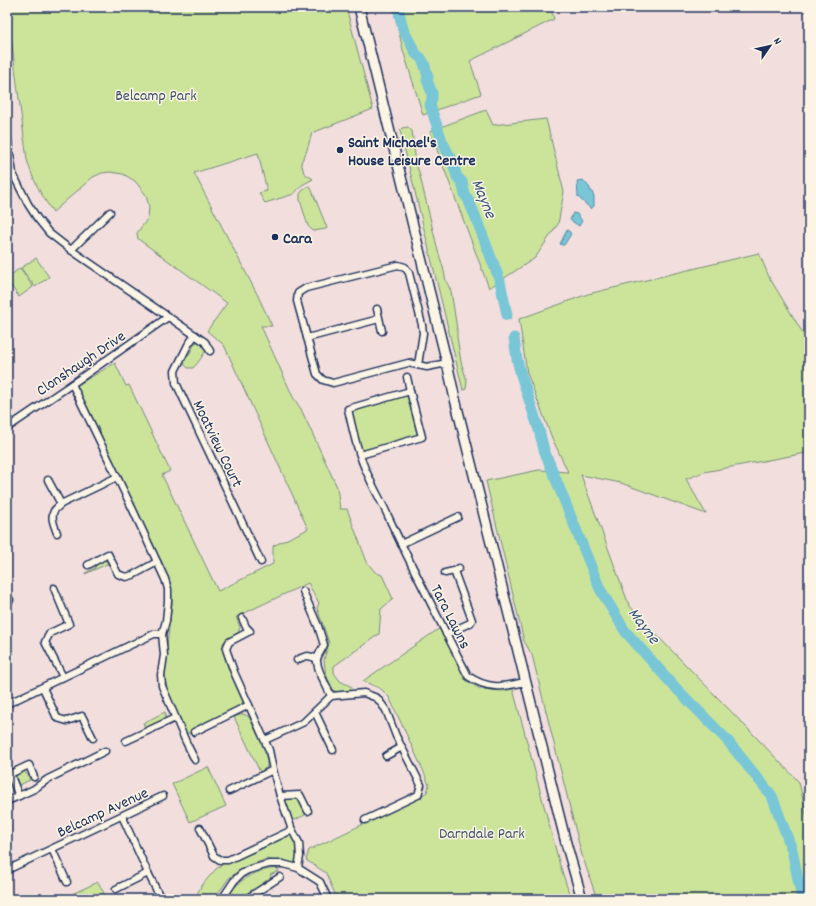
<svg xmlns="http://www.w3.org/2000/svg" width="816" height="906" font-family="Dekko,sans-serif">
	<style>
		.green { fill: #cce49a; stroke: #748a7c }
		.water { fill: #79c6d7; stroke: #538aa7 }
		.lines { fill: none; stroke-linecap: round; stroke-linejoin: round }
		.river { stroke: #79c6d7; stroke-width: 11 }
		.minor-casing { stroke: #1b2f5e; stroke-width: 9 }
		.secondary-casing { stroke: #1b2f5e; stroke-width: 12 }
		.minor { stroke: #fcf5e5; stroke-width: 6 }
		.secondary { stroke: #fcf5e5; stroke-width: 9 }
		.poi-dot { fill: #1b2f5e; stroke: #fcf5e5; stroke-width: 1.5 }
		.labels { text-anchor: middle; stroke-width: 3; stroke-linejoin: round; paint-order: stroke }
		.park-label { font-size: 16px; fill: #3e536a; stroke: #fcf5e5 }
		.poi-label { font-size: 16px; font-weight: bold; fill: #1b2f5e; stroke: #fcf5e5; text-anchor: start }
		.street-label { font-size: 16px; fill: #1b2f5e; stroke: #fcf5e5 }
		.water-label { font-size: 17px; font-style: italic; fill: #32557c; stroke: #fcf5e5 }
	</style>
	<rect width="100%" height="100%" fill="#f2dfdd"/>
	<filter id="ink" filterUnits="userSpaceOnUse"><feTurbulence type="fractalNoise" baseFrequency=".025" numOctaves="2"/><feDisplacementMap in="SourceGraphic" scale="8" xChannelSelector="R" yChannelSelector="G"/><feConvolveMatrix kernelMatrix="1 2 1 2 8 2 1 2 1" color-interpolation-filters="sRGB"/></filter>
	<g filter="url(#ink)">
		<!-- green -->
		<g class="green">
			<path d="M7,7h339l27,102 -61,24 -6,20 -5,9 3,11 9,6 -11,6 -8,9 -29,9 -6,-10 8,-2 -9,-38 -64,20 63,121 15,32h-11l32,71 8,12 36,78 3,22h7l20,53 8,10 7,3 11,24 -12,10 -2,25 -45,32v7l6,8 12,6 -3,4 -8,1 -7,-1 -7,-14 -2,-8 -1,-10 5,-16 -6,-18 -6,-17 2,-5 -11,-20 -72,34 4,10 -2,7 -10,5 -5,4c-1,17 13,42 20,58l-2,6 -50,23 -1,4 -4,-2 -5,-10 -13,-28 -3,-15v-16l7,-60 -1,-18 -9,-22 -26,-54 -19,-32 -41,-91 39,-23 11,23 3,-1 41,86 -8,4 56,116 55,-27v-18l35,-17 -84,-184 -17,-14 20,-28 -89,-64 -1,-6 11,-15 1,-11 -3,-12 -11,-14 -12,-7 -13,-2 -8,1 -9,4 -40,35c-12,-17 -20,-32 -26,-52z"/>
			<path d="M393,7h157l4,12 -84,42 11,33 -58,21 -20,-65z"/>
			<path d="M486,110l7,15 53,-6 18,73 -6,32 -23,34 -46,30 -59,-157z"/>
			<path d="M408,127l4,4 3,24v7l4,10 19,79 5,16 3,14 5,10 6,38v8l4,25 6,19 -1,8 -3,1 -63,-260 2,-2z"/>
			<path d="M308,186l3,2 16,40 -1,1 -13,2 -5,-5 -8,-26v-6l2,-3z"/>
			<path d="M759,253l10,24 40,66v111l-3,-1 -102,19 -18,7 20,35 -85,-31 -40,-8 48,130 14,16 109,112 47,49 10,45v72h-212l-16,-47 -49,-197 -8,-14 -38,-160 53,-11 29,2 -16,-34 -25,-65 -8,-54 69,-25z"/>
			<path d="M36,258l13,19 -14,10 -14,-19z"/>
			<path d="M20,268l13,19 -14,10 -12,-17v-2z"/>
			<path d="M200,341l8,5c-4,8 -9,16 -15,22h-5l-3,-3 -1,-5 6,-7 5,-10z"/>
			<path d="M409,392l11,45 -60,18 -10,-47z"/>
			<path d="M104,560l5,4 -1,1 -1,-1 -22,10v-1l10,-5 1,-4 5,-3z"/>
			<path d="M440,628l27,53 13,8 23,2 10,-2 46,173 12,37h-234l-11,-26 -20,-13 3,-10 111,-53 7,-5 2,-7 -6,-15 -34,-73 -8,-8 -18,-8z"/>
			<path d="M165,712l1,4 -2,4 -18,9 -3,-6z"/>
			<path d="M243,714l5,2 2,3c6,12 19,35 17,48l-7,5 -26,-55z"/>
			<path d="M208,767l18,39 -36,16 -18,-38z"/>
			<path d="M23,771c4,2 5,5 7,9l-11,5c-3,-8 -5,-11 4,-14z"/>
			<path d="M300,795l9,18 -20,10 -9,-27z"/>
			<path d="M292,830l7,13 -1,25 -31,-9 -20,7 -18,12 -15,21h-20l8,-14 14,-16 12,-9z"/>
			<path d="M277,868l2,3 -9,4 2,4 -29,19 -4,1h-8l-1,-1v-6c13,-15 27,-22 47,-24z"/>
			<path d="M98,882l9,17h-46z"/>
		</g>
		<!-- water -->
		<g class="water">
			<path d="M583,180l7,8v3h2l1,4 1,1v10l-3,3 -13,-12 -1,-16z"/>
			<path d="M573,213l4,1 5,7 -3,5 -9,-6z"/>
			<path d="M567,230l3,2v2h1l-7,11h-2l-2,-1z"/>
		</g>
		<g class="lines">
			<!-- river -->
			<g class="river">
				<path d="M398,7l5,22 13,25 5,4 3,5 4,14 -1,3 5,13v6l-2,6 12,36 6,12 3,4 6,20 5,5 3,13 3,4 8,19 24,63 7,34"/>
				<path d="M514,338l3,21 4,16 18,55 5,20 56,139 25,42 48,54 54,55 45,56 20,54 10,49"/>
			</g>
			<defs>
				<g id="minor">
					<path d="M7,134l6,40 15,30 9,14 12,15 22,17 134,92 5,9"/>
					<path d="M71,250l39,-38"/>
					<path d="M377,309l5,22"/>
					<path d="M195,335l-7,10 -13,26 1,12 85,179"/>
					<path d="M307,338l72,-19"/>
					<path d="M418,365l5,-32 -1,-8 -13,-52 -4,-6 -7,-2 -92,23 -8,5 -1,8 20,73 6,6 10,3 75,-20 19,4 20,-4"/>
					<path d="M407,377l3,14"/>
					<path d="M72,384l61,126 32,69 3,10v12l-2,20 -4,13 2,21 -3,20 1,11 24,56 9,18"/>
					<path d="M7,428l65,-44 96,-67"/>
					<path d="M360,455l62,-18 -12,-46 -62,18c5,22 10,46 20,66 6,14 14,27 20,41 25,54 53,107 80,160 20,14 35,11 57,6"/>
					<path d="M48,480l13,24"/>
					<path d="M57,533c-2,-6 -7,-15 -3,-22 1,-2 5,-5 7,-7l56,-27"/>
					<path d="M401,544l57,-27"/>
					<path d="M88,565l20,-11 10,20 8,3 7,-2 24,-13"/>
					<path d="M445,573l9,-2 5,-3"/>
					<path d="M54,588l15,36 -19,9 -5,9 18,35"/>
					<path d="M303,591l15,35 6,19c-2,4 -6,10 -7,14 -1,10 10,27 14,37"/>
					<path d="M7,601l3,-1"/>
					<path d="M242,618l4,9 4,4 -21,11 -3,7 8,23 35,78 4,20 7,26 12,34 7,13 1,13 -2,12"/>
					<path d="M446,634l24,-11 2,-3 -18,-49"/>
					<path d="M297,660c9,-5 11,-5 20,-1"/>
					<path d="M44,687v3l13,28 10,3 15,-5 11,22"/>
					<path d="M7,704l117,-56 30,-14h8"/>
					<path d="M315,712l18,38"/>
					<path d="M194,732l55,-27"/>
					<path d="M265,740l39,-18 27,-26 33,-3 13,5 9,12 10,26 25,49 -3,10 -53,25"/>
					<path d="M126,741l49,-23"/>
					<path d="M386,756l16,-9"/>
					<path d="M229,791l44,-21"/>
					<path d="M19,796l15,-7 14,-10 57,-28"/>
					<path d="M280,796l20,-1 8,16"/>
					<path d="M7,801l12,-5 -9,-22 19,-9 5,12"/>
					<path d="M122,816l26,57 13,26"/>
					<path d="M200,828l14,28 6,4h8l64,-30"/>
					<path d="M52,849l15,33"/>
					<path d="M7,870l156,-74"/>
					<path d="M116,889l32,-16"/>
					<path d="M222,899l12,-18 7,-7 7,-4 21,-6h14l15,4 22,14 8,17"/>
					<path d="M246,899l34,-22"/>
				</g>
				<path id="secondary" d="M359,7l88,356 8,36 111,444 16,56"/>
			</defs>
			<!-- minor casing -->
			<use href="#minor" class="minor-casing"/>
			<!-- secondary casing -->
			<use href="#secondary" class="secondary-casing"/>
			<!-- minor -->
			<use href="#minor" class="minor"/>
			<!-- secondary -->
			<use href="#secondary" class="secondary"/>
		</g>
	</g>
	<!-- markers -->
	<g class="poi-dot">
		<circle cx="340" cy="150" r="4"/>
		<circle cx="275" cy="237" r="4"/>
	</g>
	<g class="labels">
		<!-- park labels -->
		<g class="park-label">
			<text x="156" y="100">Belcamp Park</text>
			<text x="482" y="838">Darndale Park</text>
		</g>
		<!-- poi labels -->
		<g class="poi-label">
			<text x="348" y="147">Saint Michael's<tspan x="348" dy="18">House Leisure Centre</tspan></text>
			<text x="283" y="243">Cara</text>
		</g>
		<!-- street labels -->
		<g class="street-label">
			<text transform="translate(80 362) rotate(-34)" y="6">Clonshaugh Drive</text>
			<text transform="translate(219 443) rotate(64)" y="6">Moatview Court</text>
			<text transform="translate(452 616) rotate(63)" y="6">Tara Lawns</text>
			<text transform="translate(102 811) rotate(-25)" y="6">Belcamp Avenue</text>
		</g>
		<!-- water labels -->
		<g class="water-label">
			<text transform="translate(485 198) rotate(68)" y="6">Mayne</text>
			<text transform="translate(645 625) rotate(53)" y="6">Mayne</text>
		</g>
	</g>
	<!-- margin -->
	<rect width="816" height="906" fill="none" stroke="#fcf5e5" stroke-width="24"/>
	<rect x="12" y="12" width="792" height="882" fill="none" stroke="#1b2f5e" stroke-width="1.5" filter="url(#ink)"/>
	<!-- north arrow -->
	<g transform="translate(770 46) rotate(56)" stroke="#fcf5e5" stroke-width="3" paint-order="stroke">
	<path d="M0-3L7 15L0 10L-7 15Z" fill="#1b2f5e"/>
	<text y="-6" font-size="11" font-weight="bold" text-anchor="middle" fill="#1b2f5e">N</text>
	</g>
</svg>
